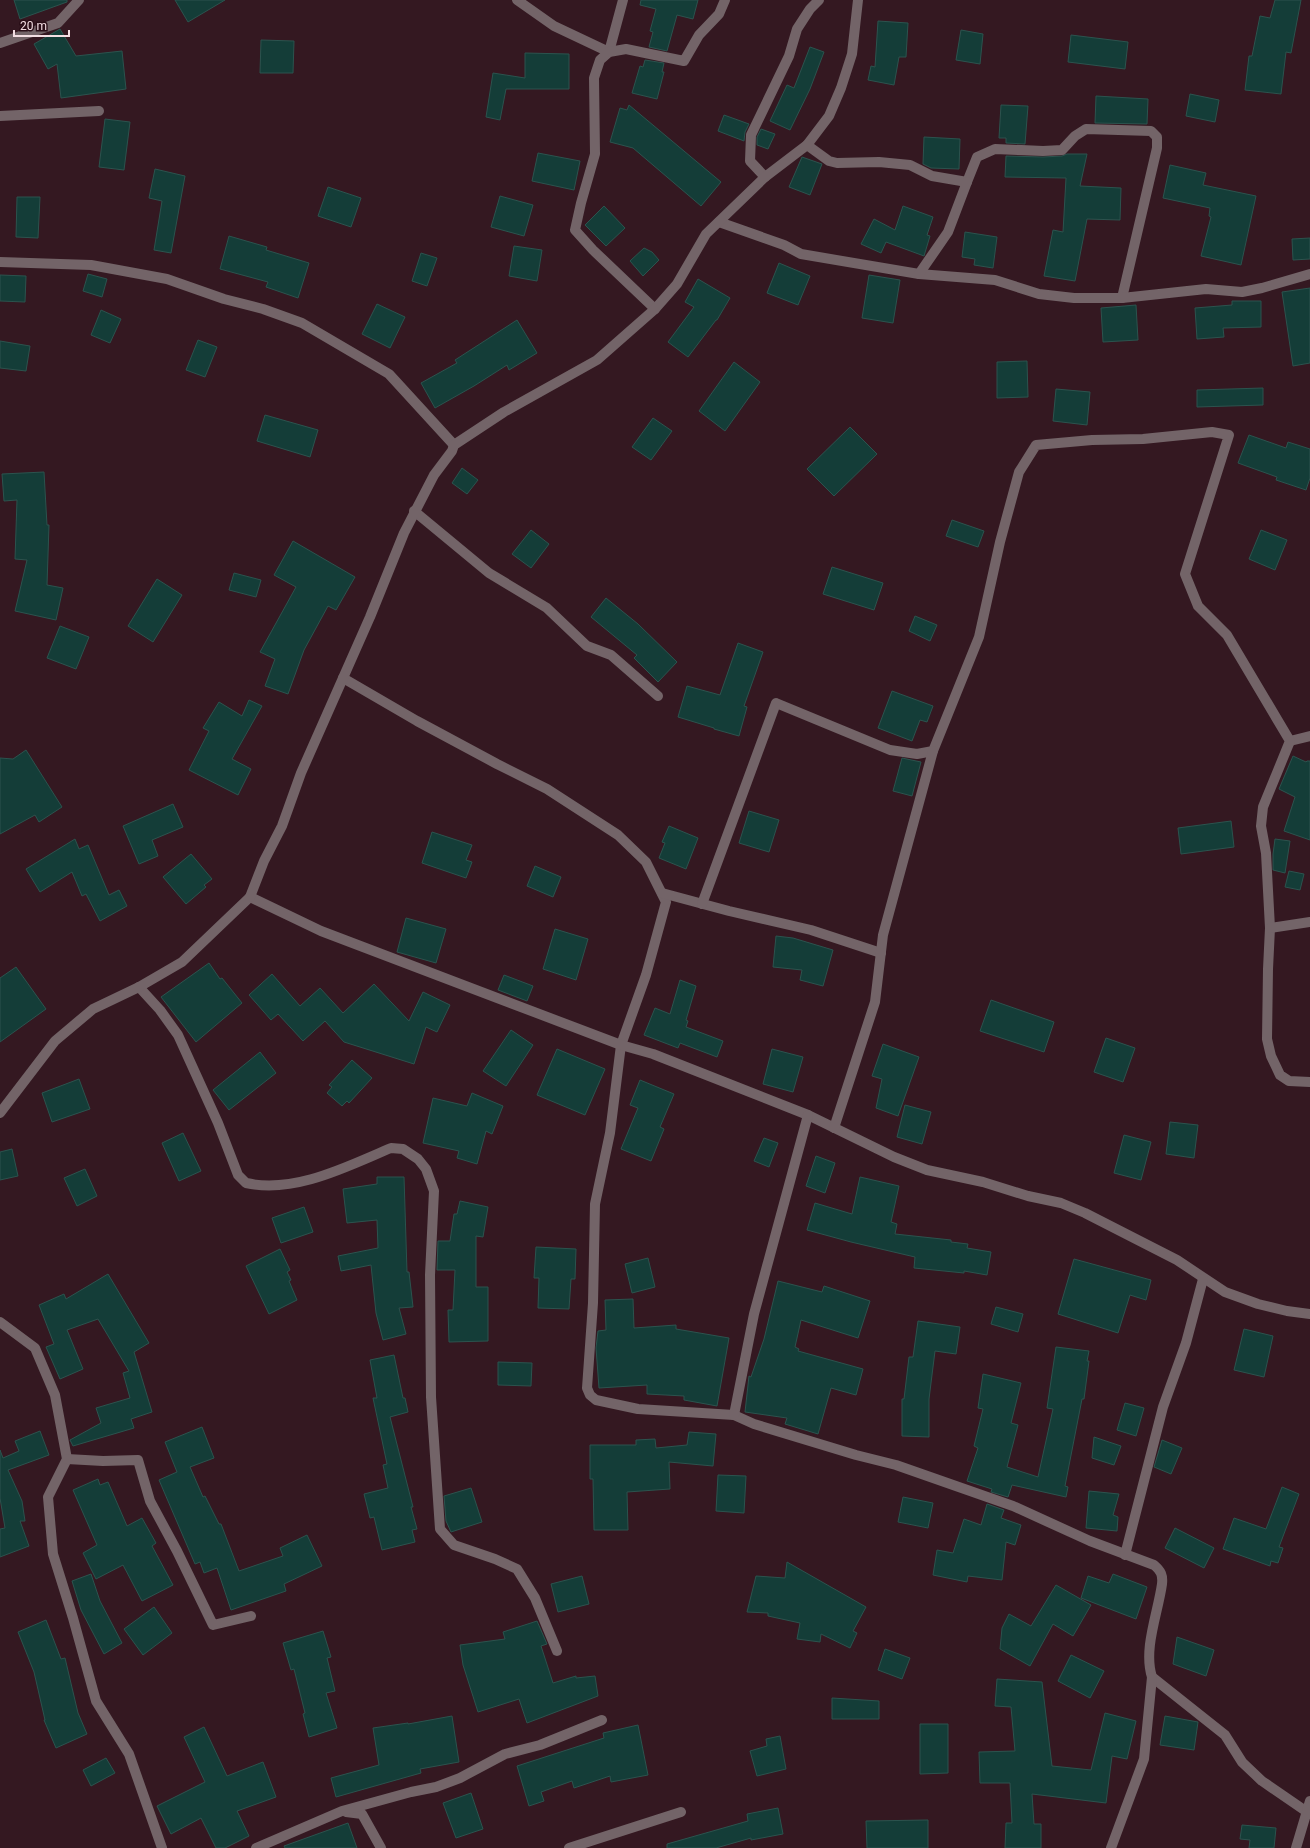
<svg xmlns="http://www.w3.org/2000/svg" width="1310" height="1848" font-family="Roboto,sans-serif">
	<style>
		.building { fill: #143d38; stroke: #2c534e }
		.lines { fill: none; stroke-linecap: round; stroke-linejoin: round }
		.minor { stroke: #736468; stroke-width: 10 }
	</style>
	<rect width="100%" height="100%" fill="#341821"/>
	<!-- building -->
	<g class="building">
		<path d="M14,0h53v2l-47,17z"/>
		<path d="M175,0h50l-37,22z"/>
		<path d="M641,0h57l-5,19 -16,-4 -10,36 -18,-4 4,-15 -3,-1 6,-22 -16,-4z"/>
		<path d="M1275,0h26l-10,53 -5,-1 -5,42 -36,-4 4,-34h3l8,-40 10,2z"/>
		<path d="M878,21l30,2 -2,34h-7l-5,28 -26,-5 3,-14 4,1z"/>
		<path d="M60,29l16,27 46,-5 4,38 -65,9 -4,-34 -9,5 -14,-25z"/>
		<path d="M961,30l22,4 -3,30 -24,-4z"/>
		<path d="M1071,35l57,7 -3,27 -57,-7z"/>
		<path d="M261,40l33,1 -1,32h-33z"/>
		<path d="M810,47l14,5 -14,37 -20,41 -20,-9 17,-36 7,3z"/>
		<path d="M525,53l44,1v35h-63l-6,31 -14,-3 7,-44 32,5z"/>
		<path d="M645,60l19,3 -2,9h2l-7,27 -25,-6 8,-27 3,1z"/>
		<path d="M1190,94l29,6 -4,22 -29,-6z"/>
		<path d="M1096,96l52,3 -1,25 -52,-1z"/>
		<path d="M629,105l92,77 -20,24 -68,-58 -23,-6 10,-34 7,2z"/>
		<path d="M1001,105l27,1 -3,38 -19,-1v-5h-7z"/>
		<path d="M724,115l25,9 -4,8 -1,9 -26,-10z"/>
		<path d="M105,119l25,3 -6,48 -25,-3z"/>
		<path d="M761,129l14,5 -7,15 -11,-4v-8z"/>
		<path d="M924,137l36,2 -1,30 -28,-1 -8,-4z"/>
		<path d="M538,153l42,8 -6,29 -42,-9z"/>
		<path d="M1067,154h20l-7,32 41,2 -1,32 -33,-1 -12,62 -31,-5 9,-46 10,2 3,-54 -61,-1 1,-21 37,1 19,-1z"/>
		<path d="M802,157l20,7 -12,31 -21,-8z"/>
		<path d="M1170,165l36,8 -3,12 53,11 -15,69 -40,-9 10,-39 -2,-1 1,-8 -47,-10z"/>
		<path d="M155,169l30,7 -14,77 -17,-3 8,-49 -13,-3z"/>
		<path d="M328,187l33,11 -10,29 -33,-11z"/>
		<path d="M500,196l33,9 -9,31 -33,-9z"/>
		<path d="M17,197h23l-2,41 -22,-1z"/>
		<path d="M604,206l21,22 -19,18 -21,-21z"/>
		<path d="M903,206l30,11 -6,18 3,1 -6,20 -38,-14 -5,11 -20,-9 13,-25 21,11z"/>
		<path d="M965,232l32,5 -4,31 -19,-3 1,-6 -13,-2z"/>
		<path d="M229,236l38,11 -1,3 43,13 -11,35 -32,-11 2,-5 -48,-13z"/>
		<path d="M1310,238v21l-17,1 -1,-21z"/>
		<path d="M514,246l28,4 -5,31 -28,-5z"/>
		<path d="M644,248l8,4 7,8 -16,16 -13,-15z"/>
		<path d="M421,253l16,5 -10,28 -15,-5z"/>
		<path d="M779,263l31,13 -12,29 -31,-12z"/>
		<path d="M88,274l19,5 -5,18 -19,-6z"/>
		<path d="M0,275l26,1 -1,26 -25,-1z"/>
		<path d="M869,275l31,5 -7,43 -31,-5z"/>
		<path d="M698,279l32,19 -13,22h-1l-28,37 -20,-15 26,-35 -9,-5z"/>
		<path d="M1310,288v75l-17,3 -11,-74z"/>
		<path d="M1232,301h29v26l-38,1 1,9 -27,2 -2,-31 37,-3z"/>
		<path d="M377,304l28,13 -15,31 -28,-14z"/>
		<path d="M1136,305l2,35 -35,2 -2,-34z"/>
		<path d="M101,310l20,9 -11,24 -19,-8z"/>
		<path d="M517,320l20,33 -28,17 -2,-5 -33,21 -39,22 -14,-25 36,-20 -2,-3z"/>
		<path d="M198,340l19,7 -12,30 -19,-7z"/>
		<path d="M0,341l30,5 -4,25 -26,-3z"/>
		<path d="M1027,361l1,36 -31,1v-36z"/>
		<path d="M734,362l26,20 -35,49 -26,-20z"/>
		<path d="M1263,388v17l-66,2v-17z"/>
		<path d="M1056,389l34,3 -3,33 -34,-4z"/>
		<path d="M265,415l53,15 -8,27 -53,-16z"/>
		<path d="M653,418l19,13 -21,29 -19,-13z"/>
		<path d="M850,427l27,27 -43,42 -27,-27z"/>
		<path d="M1249,435l37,13 2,-6 22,7v29l-4,12 -30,-10 1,-3 -39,-14z"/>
		<path d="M462,468l16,12 -11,14 -15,-11z"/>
		<path d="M44,472l3,53h2l-2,60 16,3 -7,32 -41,-9 12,-51 -12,-1 2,-59 -13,1 -2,-27z"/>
		<path d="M952,520l32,11 -6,16 -32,-11z"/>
		<path d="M531,530l18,14 -18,24 -19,-14z"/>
		<path d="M1261,530l26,10 -12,30 -26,-11z"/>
		<path d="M293,541l62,36 -19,33 -8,-4 -24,44 -16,44 -23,-8 10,-27 -15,-7 36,-65 -22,-12z"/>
		<path d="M832,567l51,16 -9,27 -51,-16z"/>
		<path d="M234,573l27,7 -5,17 -27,-7z"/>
		<path d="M157,579l25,16 -29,47 -25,-16z"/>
		<path d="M606,598l32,26 39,38 -19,20 -24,-24 3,-3 -46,-38z"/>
		<path d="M915,616l22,9 -7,16 -21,-10z"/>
		<path d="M60,626l29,11 -13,32 -29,-11z"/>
		<path d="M738,643l25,9 -19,54 3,1 -8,29 -25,-7v-1l-36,-11 9,-31 33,9z"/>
		<path d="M892,691l41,15 -6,16 -7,-2 -8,21 -34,-13z"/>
		<path d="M249,700l13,6 -30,53 19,10 -13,26 -49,-25 20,-39 -6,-3 16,-26 23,14z"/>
		<path d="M26,750l36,57 -23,15 -4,-7 -35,19v-76l13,1z"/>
		<path d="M1293,756l13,6 1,-1h3v79l-26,-9 11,-34 -16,-8z"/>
		<path d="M902,758l19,4 -9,34 -19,-5z"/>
		<path d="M173,804l10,23 -31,13 6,16 -19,8 -16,-38z"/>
		<path d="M749,811l30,9 -10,32 -30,-9z"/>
		<path d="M1231,821l3,26 -53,7 -3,-26z"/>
		<path d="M669,826l29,12 -12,31 -27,-11 6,-15 -3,-1z"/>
		<path d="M432,832l40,13 -6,15 6,2 -6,16 -44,-15z"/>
		<path d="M75,839l4,10 9,-4 21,50 10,-5 8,16 -27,15 -14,-27 -4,2 -10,-24 -32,20 -14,-23z"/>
		<path d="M1275,839l15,2 -5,32 -12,-3v-16z"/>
		<path d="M191,854l21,25 -8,6 2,2 -20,17 -23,-27z"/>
		<path d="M535,866l26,11 -8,20 -26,-11z"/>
		<path d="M1289,871l15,3 -4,16 -15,-3z"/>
		<path d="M406,918l40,11 -10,34 -39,-11z"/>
		<path d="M555,929l33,10 -12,41 -33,-11z"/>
		<path d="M776,936l17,2 40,12 -10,36 -23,-6 2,-10 -29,-3z"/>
		<path d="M209,963l11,16 2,-1 20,25 -46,39 -35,-45z"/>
		<path d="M16,967l30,42 -46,33v-64z"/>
		<path d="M272,974l28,32 20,-18 23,25 31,-29 35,37 14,-29 27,13 -13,27 -11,-5 -12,37 -70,-22 -19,-21 -22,20 -25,-27 -7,6 -22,-25z"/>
		<path d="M504,975l29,11 -6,15 -29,-11z"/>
		<path d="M680,980l16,6 -10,34 2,1 -2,6 37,14 -6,16 -37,-14 -2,5 -34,-13 11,-27 15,6z"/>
		<path d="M991,1000l63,22 -10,30 -64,-21z"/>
		<path d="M511,1030l22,15 -27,41 -23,-15z"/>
		<path d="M1106,1038l29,10 -12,34 -29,-10z"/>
		<path d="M883,1044l36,13 -21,59 -22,-8 6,-29 -10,-3z"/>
		<path d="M557,1049l48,20 -20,46 -48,-20z"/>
		<path d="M772,1049l31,8 -10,35 -30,-8z"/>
		<path d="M260,1052l16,21 -47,37 -16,-20z"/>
		<path d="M352,1060l20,18 -23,25 -2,-2 -5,5 -15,-13 5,-6 -3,-2z"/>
		<path d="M79,1079l11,30 -38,13 -10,-29z"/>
		<path d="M640,1080l34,14 -14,33 4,2 -13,32 -30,-12 17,-41 -8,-3z"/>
		<path d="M472,1093l31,13 -11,28 -6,-3 -9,33 -20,-6 2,-7 -36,-8 10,-45 34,8z"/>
		<path d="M905,1105l26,7 -9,32 -25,-7z"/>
		<path d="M1170,1122l28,3 -4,33 -28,-4z"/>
		<path d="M183,1133l18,38 -22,10 -17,-38z"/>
		<path d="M1124,1135l27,7 -10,38 -27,-7z"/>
		<path d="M764,1138l14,5 -9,24 -15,-6z"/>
		<path d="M12,1149l6,27 -18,4v-28z"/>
		<path d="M816,1156l19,7 -10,30 -19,-7z"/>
		<path d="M85,1169l12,27 -20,10 -13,-28z"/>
		<path d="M377,1177h27l3,95h2l4,35 -14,1 7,26 -23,6 -7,-27 -5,-48 -30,6 -3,-15 40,-8 -1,-28 -30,3 -4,-34 34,-5z"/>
		<path d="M860,1177l39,9 -8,36 6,2 -2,10 56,6v2l17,2 -1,4 24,4 -4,23 -23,-4v2l-50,-5 1,-11 -64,-15 -44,-12 8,-27 37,11z"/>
		<path d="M460,1201l28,6 -5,30 -7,-1v51h12v54l-39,1 -1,-32h5l2,-40h-18l1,-29h12l4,-27h3z"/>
		<path d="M304,1207l9,25 -32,11 -9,-25z"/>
		<path d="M536,1247l40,2 -1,30h-4l-2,30 -31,-1 1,-30h-5z"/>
		<path d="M280,1249l10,21 -3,2 4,8 -2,1 8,19 -28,14 -23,-48z"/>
		<path d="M648,1258l7,29 -23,6 -7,-29z"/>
		<path d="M1074,1259l77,21 -5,20 -16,-5 -12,38 -60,-19z"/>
		<path d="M108,1274l41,69 -15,9 18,60 -21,7 3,9 -61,18 -3,-6 31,-17 -5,-15 34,-10 -7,-25 6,-2 -31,-52 -31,11 16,39 -23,10 -14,-32 8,-3 -15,-39 25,-11 2,5z"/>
		<path d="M778,1281l44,11 2,-6 46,15 -12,37 -57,-18 -6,27 4,2 -1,2 65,18 -7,26 -25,-7 -13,46 -33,-10 2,-6 -42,-6 4,-36 2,1 13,-38z"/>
		<path d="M633,1299l1,29 42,-3v4l53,9 -12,68 -33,-6v-4l-37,-2v-9l-48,3 -3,-40 2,-17 8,-1 -1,-30z"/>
		<path d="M996,1307l27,7 -5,18 -27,-8z"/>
		<path d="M918,1321l42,6 -4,27 -21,-3 -6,48v38l-27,-1v-37h2l5,-42h4z"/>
		<path d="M1244,1329l29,7 -9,41 -30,-7z"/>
		<path d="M1056,1347l33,4 -2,10h2l-5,38h-2l-17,87 3,1 -2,10 -54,-12 -4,12 -17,-5 1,-3 -25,-8 11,-33 -4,-2 9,-37 -5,-1 5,-34 38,9 -10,40 7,2 -11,42 31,10 15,-68 -6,-1z"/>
		<path d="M394,1355l9,43h2l3,14 -18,5 23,90h-2l6,22 -5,1 3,12 -33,8 -8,-33 -4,1 -6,-24 24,-6 -5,-23 4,-1 -14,-66h4l-7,-38z"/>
		<path d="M498,1362l34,1 -1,23 -33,-1z"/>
		<path d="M1125,1403l19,5 -8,28 -19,-6z"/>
		<path d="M202,1427l12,31 -24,9 13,30 2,-1 14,28h2l18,47 44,-15 -3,-8 27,-13 15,31 -38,18 2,7 -55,19 -14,-42 -13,5 -4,-11 -5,2 -36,-84 18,-8 -12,-30z"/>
		<path d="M40,1431l9,24 -41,15 14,31 3,20h-5l9,25 -29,11v-28l5,-1 -5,-30v-48l3,8 16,-7 -4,-10z"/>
		<path d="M689,1432l27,2 -3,32 -44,-4 1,27 -43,3 1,38h-34l-1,-51h-3v-34h46v-5l19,-1 1,9 31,-3z"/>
		<path d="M1094,1437l27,9 -7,19 -22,-7z"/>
		<path d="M1162,1440l20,8 -11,26 -17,-7z"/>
		<path d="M718,1475l28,1 -2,37 -28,-2z"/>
		<path d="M98,1479l2,6 8,-3 19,44 15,-8 14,25 -4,3 21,39 -31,16 -19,-36 -27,14 -13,-26 14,-8 -24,-55z"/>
		<path d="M1282,1487l17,7 -20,53 4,1 -5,15 -7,-2 -1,5 -47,-17 11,-31 32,11z"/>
		<path d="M471,1488l11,34 -31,10 -5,-11 -2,-25z"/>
		<path d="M1089,1491l30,3 -6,21 5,2 -1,14 -31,-3z"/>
		<path d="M903,1497l30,6 -5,25 -30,-6z"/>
		<path d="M987,1504l17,6 -3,8 20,7 -6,20 -9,-3 -4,38 -34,-4 -1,6 -34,-7 4,-25 16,3 11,-34 17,6z"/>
		<path d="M1175,1528l39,20 -10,20 -39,-20z"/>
		<path d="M787,1562l79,45 -13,24 4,2 -7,15 -29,-14 -1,8 -23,-3 3,-16 -32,-7v-3l-21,-1 9,-36 29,2z"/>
		<path d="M91,1574l9,27 22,42 -18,11 -23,-44 -9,-29z"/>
		<path d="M1113,1574l34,13 -11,32 -55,-21 7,-22 21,7z"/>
		<path d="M582,1576l7,28 -31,8 -7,-28z"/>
		<path d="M1056,1585l35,20 -18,31 -20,-12 -23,42 -30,-17 2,-21 7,-14 22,12z"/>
		<path d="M154,1607l18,26 -29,22 -19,-26z"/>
		<path d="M46,1620l15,39 4,-1 13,55 9,21 -31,14 -12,-28h1l-11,-48 -16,-40z"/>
		<path d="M537,1621l10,23 -6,2 12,37 23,-7v2l19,-2 3,20 -71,27 -8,-24 -41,13 -15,-47 -3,-20 45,-6 -2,-7z"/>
		<path d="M323,1631l8,26 -4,1 8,33 -9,2 11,35 -28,9 -6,-23 2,-1 -11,-44 -3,1 -8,-27z"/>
		<path d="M1177,1637l37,13 -8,26 -33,-12z"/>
		<path d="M885,1649l25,9 -8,21 -24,-9z"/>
		<path d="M1071,1655l33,16 -14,27 -32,-17z"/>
		<path d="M997,1679l45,3 10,84 39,4 14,-57 31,8 -9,38 -15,-3 -6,47 -74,-9 2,30h7v24h-36l1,-25h6l-2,-40h-30l-1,-31 36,-1 -4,-44 -16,-1z"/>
		<path d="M832,1698l47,3v18h-47z"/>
		<path d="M452,1716l7,46 -39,7 1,4 -85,24 -5,-19 48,-13 -6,-37 35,-5v1z"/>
		<path d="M1165,1716l33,6 -4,28 -34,-5z"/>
		<path d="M920,1724h28v49l-28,1z"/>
		<path d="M638,1725l10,50 -37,7 -1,-6 -36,12 -2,-7 -31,11 3,9 -15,5 -12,-40 87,-28 -1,-5z"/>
		<path d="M204,1727l23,49 36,-14 13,35 -39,14 12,25 -24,12h-9l-15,-30 -30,16 -14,-28 48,-24 -21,-45z"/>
		<path d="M780,1736l6,33 -29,7 -7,-25 17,-5 -1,-7z"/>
		<path d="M106,1758l9,15 -24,13 -8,-16z"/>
		<path d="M471,1793l12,36 -27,9 -13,-35z"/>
		<path d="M778,1808l5,26 -32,6v-2l-35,10h-49v-4l81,-23 -1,-7z"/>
		<path d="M928,1820v28h-61l-1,-27z"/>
		<path d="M348,1823l9,25h-72l-1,-2z"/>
		<path d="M1242,1825l34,3 -2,20h-25l1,-8 -10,-1z"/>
	</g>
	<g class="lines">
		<!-- minor -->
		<g class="minor">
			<path d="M517,0l37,26 55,26 14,-52"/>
			<path d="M0,43l58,-20 21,-23"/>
			<path d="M0,116l99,-5"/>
			<path d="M807,145l22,16 8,2 42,-1 31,3 22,11 35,6 10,-25 18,-8 48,2 19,-1 13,-14 11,-7 65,2 6,6v11l-35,150"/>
			<path d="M765,177l-15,-16 1,-26 38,-79 8,-27 13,-20 9,-9"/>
			<path d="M719,222l65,23 17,9 118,20 76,6 44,14 35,4h48l84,-9 36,3 20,-4 48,-14"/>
			<path d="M0,262l91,3 76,14 57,20 39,10 39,14 87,51 65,71"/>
			<path d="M919,274l29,-42 19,-50"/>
			<path d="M655,309l-62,-59 -18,-20 6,-27 14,-49 -1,-76 6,-18 9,-8 17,-3 58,12 15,-26 20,-21 6,-14"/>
			<path d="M414,511l75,62 58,35 40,38 24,9 47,41"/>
			<path d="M343,678l74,43 80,43 50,25 71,46 28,27 20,40 -20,73 -25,70 -11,88 -15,71 -2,99 -6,85 3,7 6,5 42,9 96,6 20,9 102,31 40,10 117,41 77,35 64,24c7,6 9,10 8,19 -4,29 -19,65 -10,93l73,58 17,27 20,19 48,33"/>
			<path d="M1290,741l20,-5"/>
			<path d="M662,893l67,18 82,19 70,23"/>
			<path d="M250,897l71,34 300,114 32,9 155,61 86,42 33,13 56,12 45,14 33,7 24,10 92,47 48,32 33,12 29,7 23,3"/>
			<path d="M702,904l74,-201 114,47 27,4 16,-3 46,-114 21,-95 19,-70 17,-27 56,-5 51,-1 69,-7 17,3 -44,139 13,32 29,29 63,106 -27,66 -2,19 5,27 4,75 -2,41 -1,70 4,17 9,19 9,6 21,1"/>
			<path d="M1270,928l40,-6"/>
			<path d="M139,987l21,23 18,25 40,88 20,52 8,8c49,11 102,-17 145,-35l12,1 15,10 8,10 8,22 -4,84 1,122 9,132 14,16 41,14 22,10 18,29 22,53"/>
			<path d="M0,1113l55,-72 38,-32 46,-22 43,-25 68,-65 14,-36 18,-35 19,-53 69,-156 34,-84 30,-58 18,-24 2,-6 50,-33 93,-52 58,-51 22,-25 29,-50 59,-57 42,-32 22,-29 12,-28 11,-34 6,-54"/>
			<path d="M834,1128l41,-126 8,-67 50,-184"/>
			<path d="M0,1322l35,26 20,47 12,64 -19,38 5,57 20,64 23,83 33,53 33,94"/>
			<path d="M734,1415l20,-101 54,-199"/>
			<path d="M67,1459l36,2 35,-1 12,41 27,50 36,74 38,-9"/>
			<path d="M1125,1555l38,-148 23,-64 17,-64"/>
			<path d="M346,1812l16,2 19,34"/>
			<path d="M256,1848l86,-37 69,-19 25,-5 24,-9 45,-24 35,-9 62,-25"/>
			<path d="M569,1848l112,-36"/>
			<path d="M1111,1848l33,-89 8,-82"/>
			<path d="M1296,1848l14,-47"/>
		</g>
	</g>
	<!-- scale -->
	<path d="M14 30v6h55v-6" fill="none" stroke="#f3dee3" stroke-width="2"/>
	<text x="20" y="30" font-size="12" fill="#f3dee3" stroke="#290e17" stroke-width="3" paint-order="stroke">20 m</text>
</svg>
